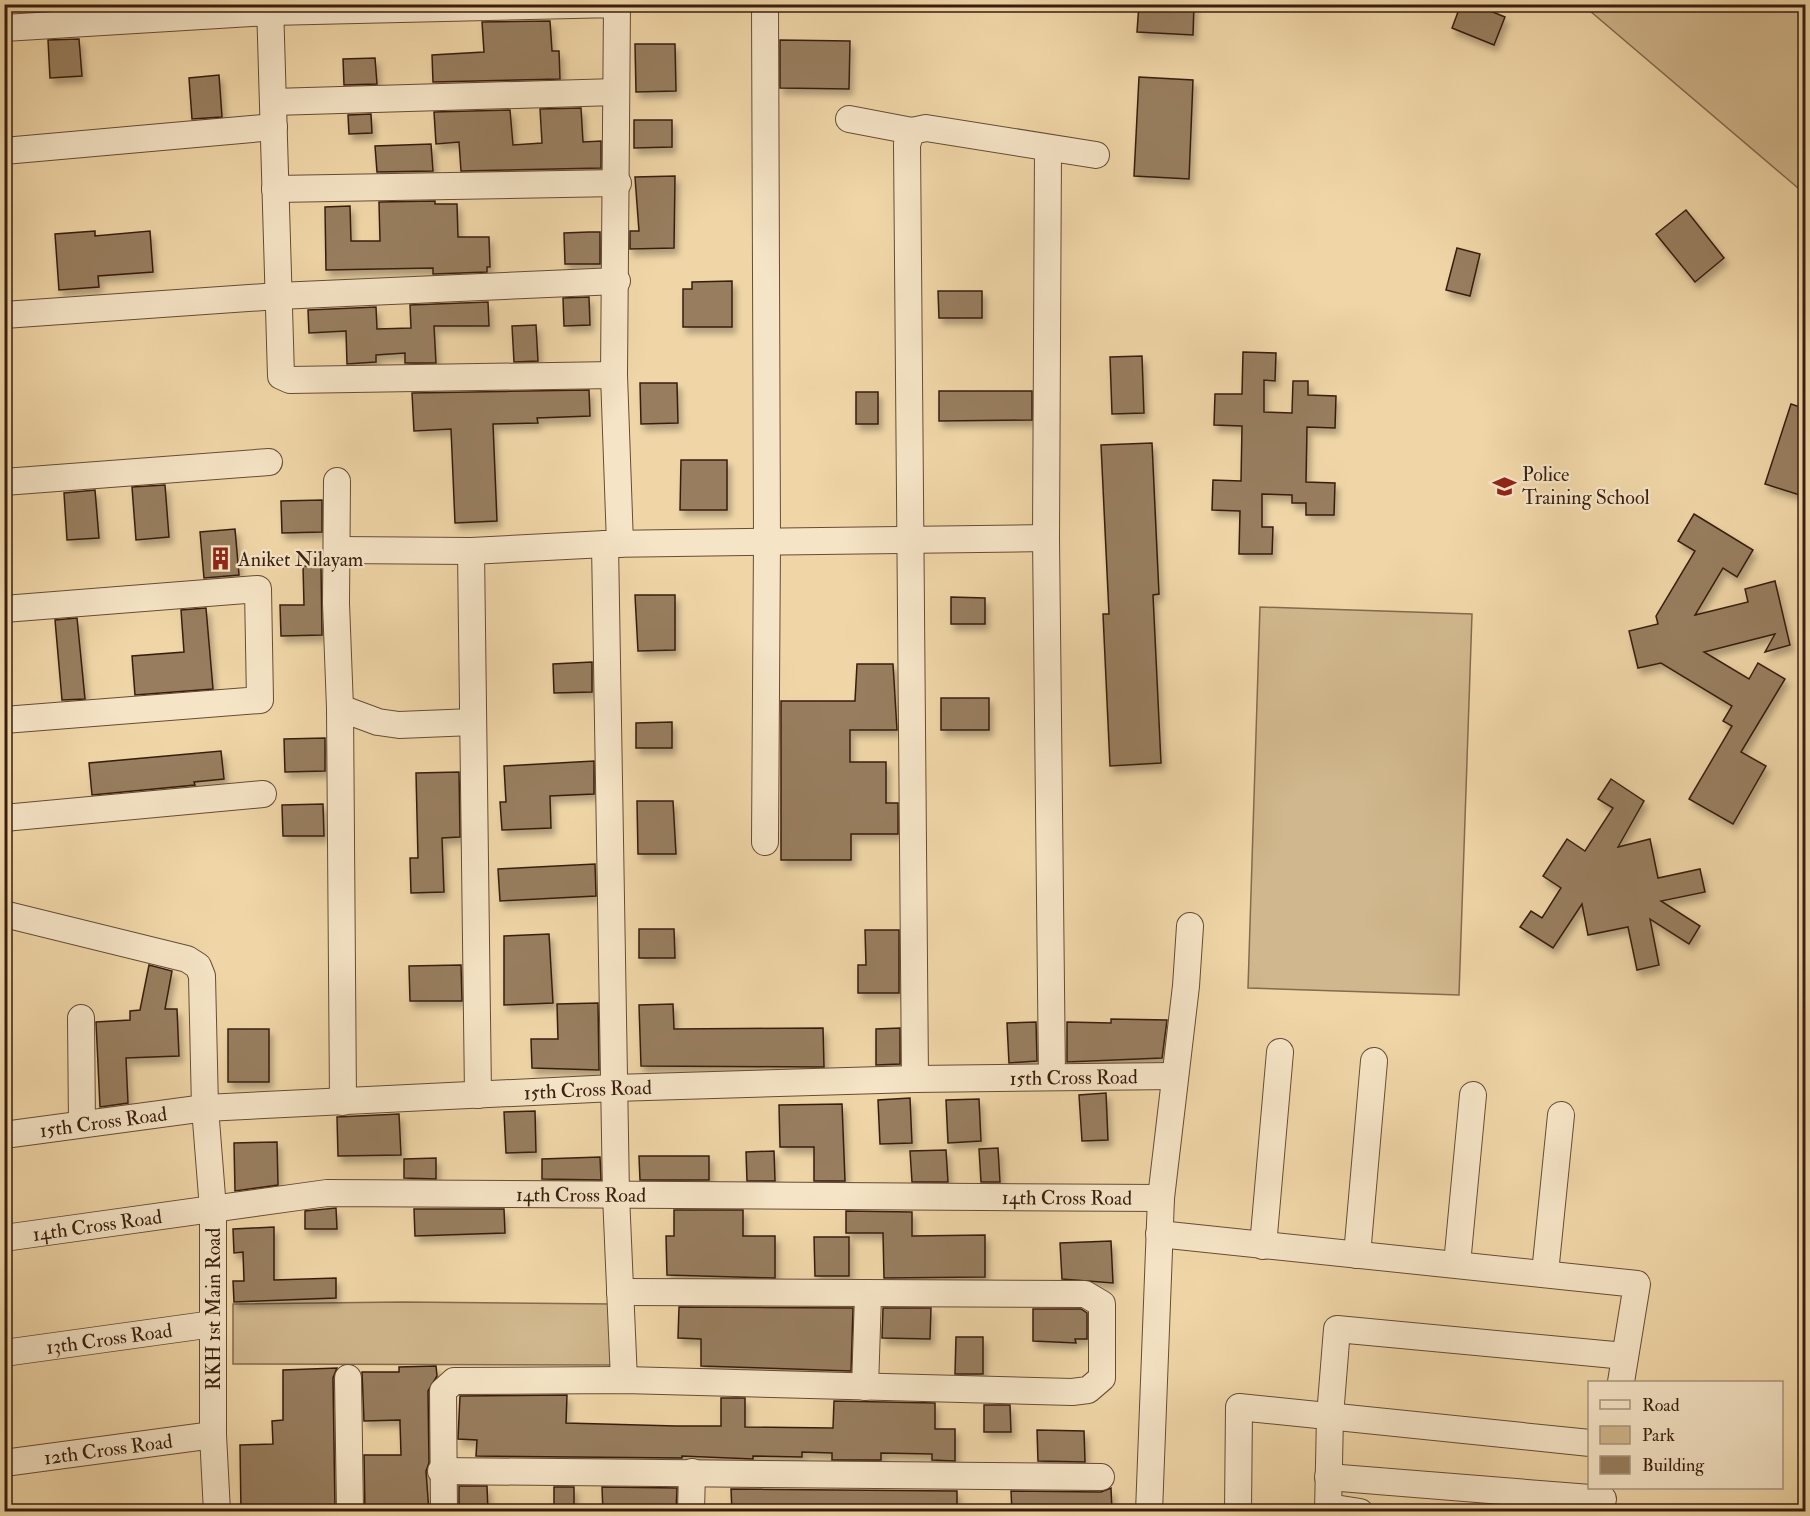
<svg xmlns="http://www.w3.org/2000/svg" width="1810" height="1516" font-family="'IM FELL Double Pica',serif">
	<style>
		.green { fill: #d1b78d; stroke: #846a4e; stroke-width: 1.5 }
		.building { fill: #987e5e; stroke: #381e0f; stroke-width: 1.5; filter: url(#shadow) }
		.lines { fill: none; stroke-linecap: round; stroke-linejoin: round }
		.minor-casing { stroke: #664c35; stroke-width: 28 }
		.minor { stroke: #f5e4c6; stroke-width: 26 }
		.labels { text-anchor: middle; stroke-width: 4.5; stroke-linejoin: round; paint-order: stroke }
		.poi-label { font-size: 20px; fill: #381e0f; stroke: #f5e4c6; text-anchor: start }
		.street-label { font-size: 20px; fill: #381e0f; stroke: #f5e4c6 }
	</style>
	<defs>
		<filter id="shadow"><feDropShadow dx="3.5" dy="6" stdDeviation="3" flood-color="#0004"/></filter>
	</defs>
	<rect width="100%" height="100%" fill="#f0d6a7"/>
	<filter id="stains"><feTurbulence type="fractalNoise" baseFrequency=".00333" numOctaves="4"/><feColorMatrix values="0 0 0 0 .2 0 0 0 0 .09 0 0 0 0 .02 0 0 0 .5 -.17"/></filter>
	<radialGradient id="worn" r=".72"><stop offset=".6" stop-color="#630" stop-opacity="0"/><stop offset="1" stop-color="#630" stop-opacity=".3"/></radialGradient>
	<!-- green -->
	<g class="green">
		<path d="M1583,5h222v189z"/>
		<path d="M1260,607l212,7 -13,381 -211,-7z"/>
		<path d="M402,1302l210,2 3,61 -382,-1v-60z"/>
	</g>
	<!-- building -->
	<g class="building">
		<path d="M1139,4h55l-1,31 -56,-3z"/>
		<path d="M1461,4h12l32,13 -11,28 -42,-17z"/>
		<path d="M550,21l2,30h7l1,28 -127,3 -1,-27 52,-3 -2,-30z"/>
		<path d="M79,39l3,37 -32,2 -2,-38z"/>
		<path d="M780,40l70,1 -1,48 -69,-1z"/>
		<path d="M635,44h40l1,47 -40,1z"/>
		<path d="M375,58l2,26 -33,1 -1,-26z"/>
		<path d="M219,75l3,42 -30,2 -3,-41z"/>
		<path d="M1139,77l54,3 -4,99 -55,-3z"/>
		<path d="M581,108l2,34 18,-1v27l-140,3 -2,-29 -23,2 -2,-32 76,-2 3,35 29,-2 -2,-34z"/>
		<path d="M371,114l1,19 -23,1 -1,-19z"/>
		<path d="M634,120h38v27l-38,1z"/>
		<path d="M431,144l2,27 -56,1 -2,-26z"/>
		<path d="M675,176l-1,72 -44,1v-18h9l-4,-54z"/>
		<path d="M435,201v3h22l1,33h31l1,30h-3v5l-54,2v-6l-107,2 -1,-63 25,-1 1,35h29l-1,-39z"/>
		<path d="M1686,210l38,48 -29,24 -39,-48z"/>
		<path d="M95,231v5l55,-5 3,41 -55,4 1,11 -40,3 -4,-56z"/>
		<path d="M589,232h11v32h-35l-1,-31z"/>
		<path d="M1457,248l23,6 -10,42 -24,-6z"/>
		<path d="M732,281v46h-49v-38h9v-7z"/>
		<path d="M938,291h44v27h-43z"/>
		<path d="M589,297l1,28 -26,1 -1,-28z"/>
		<path d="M488,302l1,24h-55l2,37h-31v-10l-29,2v7l-29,2 -1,-33 -37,2 -1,-23 68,-3 1,22 34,-1 -1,-23z"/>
		<path d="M536,325l2,36 -24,1 -2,-36z"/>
		<path d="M1243,352l33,1 -1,28 -11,-1v32l28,1 1,-32h15v14l28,1 -1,32 -28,-1 -1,55 29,1 -1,32h-28v-12h-14v-8l-30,-1v33h11l-1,27h-33l1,-43 -28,-1 1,-30 28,1 1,-55 -28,-1 1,-31h27z"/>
		<path d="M1142,356l2,57 -32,1 -2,-57z"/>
		<path d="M640,383h37l1,40 -37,1z"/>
		<path d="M589,390l1,26 -53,2 1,5 -45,1 4,97 -42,2 -4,-94 -37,2 -2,-38z"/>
		<path d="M939,391h93v29l-93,1z"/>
		<rect x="856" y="392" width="22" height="32"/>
		<path d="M1791,404l15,5v88l-41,-13z"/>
		<path d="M1152,443l7,151 -6,1 8,168 -51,3 -7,-152h6l-8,-169z"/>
		<path d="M681,460h46v50h-47z"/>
		<path d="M165,485l4,52 -33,3 -4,-53z"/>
		<path d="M95,490l4,48 -32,2 -3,-47z"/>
		<path d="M322,500v32l-40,1 -1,-32z"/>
		<path d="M1694,514l59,36 -16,27 -14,-9 -28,47 53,-13 -3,-13 30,-8 15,64 -25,7 10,-18 -71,18 45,27 9,-16 27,16 -44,73 25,14 -33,58 -44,-25 43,-73 -9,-5 9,-15 -71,-43 -23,5 -9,-37 29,-7 -2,-8 39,-65 -17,-10z"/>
		<path d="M235,529l4,46 -35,3 -4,-46z"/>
		<path d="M303,566h18l1,69 -41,1 -1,-31h24z"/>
		<path d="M635,595h40v55l-37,1z"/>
		<path d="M951,597l34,1v26h-34z"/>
		<path d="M206,608l7,81 -78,6 -3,-39 52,-4 -3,-42z"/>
		<path d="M77,618l8,81 -23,1 -7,-80z"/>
		<path d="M592,662v30l-38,1 -1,-29z"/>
		<path d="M857,664h36l4,66h-47v32h36v41h12v31h-47v26h-70v-159h74z"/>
		<rect x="941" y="698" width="48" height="32"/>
		<path d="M672,722v26h-36v-25z"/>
		<path d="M325,738v33l-40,1 -1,-33z"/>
		<path d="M221,751l3,28 -30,3 1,3 -103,10 -3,-32z"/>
		<path d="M594,761v33l-44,2 1,32 -49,2 -2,-28h6l-2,-36z"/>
		<path d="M459,772l1,65 -18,1 2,54 -33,1 -1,-35h8l-2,-85z"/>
		<path d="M1611,779l33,22 -26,46 32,-8 8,39 42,-9 5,23 -44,9 39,25 -11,18 -39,-25 9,46 -22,5 -9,-43 -40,8 -6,-31 -29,44 -33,-21 11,-16 11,7 19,-30 -18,-12 24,-37 18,12 28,-43 -15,-9z"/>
		<path d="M637,801h36l3,53h-38z"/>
		<path d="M323,804l1,32h-41l-1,-31z"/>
		<path d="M595,864l1,32 -96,5 -2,-32z"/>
		<path d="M639,929h35l1,29h-36z"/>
		<path d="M865,930h34v63h-41v-28h8z"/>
		<path d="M549,934l4,69 -49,2v-69z"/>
		<path d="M149,965l23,6 -7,38h12l2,47 -53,2 2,45 -28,4 -4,-85 34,-2v-9l10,-1z"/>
		<path d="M461,965l1,36h-52l-1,-35z"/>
		<path d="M598,1003l1,67 -67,-2 -1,-29h27l-1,-35z"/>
		<path d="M673,1004l1,25 149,-1 1,39 -183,-1 -2,-61z"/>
		<path d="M1111,1019l56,1 -5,38 -95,4v-40l44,1z"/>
		<path d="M1036,1022l1,39 -28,2 -2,-40z"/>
		<path d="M900,1028v36l-24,1v-36z"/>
		<rect x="228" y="1029" width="41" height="53"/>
		<path d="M1106,1093l2,47 -26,1 -3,-46z"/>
		<path d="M910,1098l2,45 -32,1 -2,-44z"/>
		<path d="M979,1099l2,42 -33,2 -2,-43z"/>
		<path d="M842,1104l3,77h-31v-34h-34l-1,-42z"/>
		<path d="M535,1111l1,41 -30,1 -2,-41z"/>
		<path d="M399,1114l2,41 -63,1 -1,-39z"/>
		<path d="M277,1142l1,43 -43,6 -1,-48z"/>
		<path d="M998,1148l2,34h-19l-2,-33z"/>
		<path d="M946,1150l2,32h-36l-2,-31z"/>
		<path d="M774,1151l1,30h-28l-1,-29z"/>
		<path d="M639,1156h70v24h-69z"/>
		<path d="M600,1157l1,23 -59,-1v-20z"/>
		<path d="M436,1158v21l-32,-1v-19z"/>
		<path d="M336,1208l1,21h-32v-18z"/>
		<path d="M414,1209h90l1,24 -90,3z"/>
		<path d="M674,1210h69v26h32v42l-108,-3 -1,-39h8z"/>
		<path d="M846,1211l66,1v24l73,-1v42l-101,1 -1,-45h-37z"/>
		<path d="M274,1227v53l62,-2v20l-102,4 -1,-21h11l-1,-29 -9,1 -1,-24z"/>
		<path d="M814,1237h35v39h-34z"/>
		<path d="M1111,1241l2,42 -51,-4 -2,-36z"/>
		<path d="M679,1307l174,1 -2,63 -150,-5v-27l-23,-1z"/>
		<path d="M883,1308h48l-1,31 -48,-1z"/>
		<path d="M1033,1309h48l6,4v26h-12l1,4 -43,-2z"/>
		<path d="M956,1337h27v37h-28z"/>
		<path d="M436,1366l1,10 -9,15 1,72 -3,8 3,41h-64l-1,-57h37l-1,-32v-3l-36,1 -2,-49h37v-5z"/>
		<path d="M337,1368l-4,10 2,134h-94l-1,-67 33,-1 -1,-23 11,-1v-50z"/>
		<path d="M567,1395l-1,28 110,3h45v-28h24v29l88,1 1,-27 101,2v26h20v32l-23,-1v-6l-51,-1v7h-49v-7l-30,-1v5l-49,-1v3l-71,-3v2l-206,-2 1,-16 -19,-1 2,-43z"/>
		<path d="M984,1405h26l1,27h-27z"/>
		<path d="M1037,1430l47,1 1,31 -47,-1z"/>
		<path d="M459,1486h28l1,26h-29z"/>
		<rect x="554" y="1487" width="20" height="24"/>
		<path d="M602,1487l75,1 -1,24h-73z"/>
		<path d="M1111,1488l1,24h-100l-1,-21 90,1z"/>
		<path d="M731,1489l226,2v21h-225z"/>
	</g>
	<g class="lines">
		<defs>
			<g id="minor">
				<path d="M270,4l11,372 9,4 324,-5 6,169"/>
				<path d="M765,4l2,537 -2,301"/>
				<path d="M4,28l266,-16 347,-8 -3,371"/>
				<path d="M273,102l343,-10"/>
				<path d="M849,119l63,12"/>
				<path d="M1048,148l-2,390 6,539"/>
				<path d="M4,151l270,-24"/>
				<path d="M275,189l343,-6"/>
				<path d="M4,315l274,-19 339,-15"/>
				<path d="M337,481l-1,122 4,105 3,394"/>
				<path d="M4,482l265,-20"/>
				<path d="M605,544l11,651 8,185"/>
				<path d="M337,550l134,1 134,-7 441,-6"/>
				<path d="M471,551l7,544"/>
				<path d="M4,609l254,-20 2,111 -256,20"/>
				<path d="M340,708l38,14 21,3 74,-3"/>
				<path d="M4,818l259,-24"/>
				<path d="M4,914l183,45 11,7 4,10 3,132 8,101v226l4,77"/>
				<path d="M81,1018l1,106"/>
				<path d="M915,1079l-8,-935 5,-13 14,-3 170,27"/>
				<path id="s1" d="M4,1135l201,-27 409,-20 301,-9 260,-3"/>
				<path d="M1159,1234l478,50 -16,98"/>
				<path id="s2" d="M4,1238l323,-45 834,5"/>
				<path d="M1263,1246l17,-194"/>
				<path d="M1357,1255l17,-194"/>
				<path d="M1457,1264l16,-169"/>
				<path d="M1545,1273l16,-158"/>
				<path id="s3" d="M4,1353l209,-29"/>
				<path d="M348,1378l2,134"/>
				<path d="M865,1387l3,-91"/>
				<path id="s4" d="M4,1463l209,-28"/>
				<path d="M441,1471l660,6"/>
				<path d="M1328,1477l275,22"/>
				<path d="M1328,1507l32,5"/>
				<path d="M444,1512l-1,-121 11,-10 170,-1 448,12 16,-2 14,-12v-74l-17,-10 -465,-2"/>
				<path d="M691,1512l1,-40"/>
				<path d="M1149,1512l12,-314 25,-212 4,-60"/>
				<path d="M1238,1512l1,-105 351,36"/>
				<path d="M1328,1512l2,-96 7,-87 288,27"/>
			</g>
		</defs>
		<!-- minor casing -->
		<use href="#minor" class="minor-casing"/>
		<!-- minor -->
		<use href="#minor" class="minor"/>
	</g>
	<!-- icons -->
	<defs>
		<symbol id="university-bare" viewBox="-9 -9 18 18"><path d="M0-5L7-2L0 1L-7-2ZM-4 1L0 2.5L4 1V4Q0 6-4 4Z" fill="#8f2418" stroke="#f5e4c6" stroke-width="2.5" paint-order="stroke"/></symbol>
		<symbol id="building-bare" viewBox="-9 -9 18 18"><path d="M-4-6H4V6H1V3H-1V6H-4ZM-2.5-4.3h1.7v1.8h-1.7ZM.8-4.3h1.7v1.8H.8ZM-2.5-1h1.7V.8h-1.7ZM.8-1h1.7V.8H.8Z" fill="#8f2418" stroke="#f5e4c6" stroke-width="2.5" paint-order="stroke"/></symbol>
	</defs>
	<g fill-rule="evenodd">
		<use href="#university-bare" x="1488" y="470" width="33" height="33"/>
		<use href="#building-bare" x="204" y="542" width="33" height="33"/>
	</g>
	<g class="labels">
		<!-- poi labels -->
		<g class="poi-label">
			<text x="1522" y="481">Police<tspan x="1522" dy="23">Training School</tspan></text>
			<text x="238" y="566">Aniket Nilayam</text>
		</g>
		<!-- street labels -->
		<g class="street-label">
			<text dy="7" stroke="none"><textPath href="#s1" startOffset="1072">15th Cross Road</textPath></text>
			<text dy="7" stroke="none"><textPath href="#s1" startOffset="586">15th Cross Road</textPath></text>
			<text dy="7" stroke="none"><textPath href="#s1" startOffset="100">15th Cross Road</textPath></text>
			<text dy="7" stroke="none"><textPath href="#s2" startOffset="580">14th Cross Road</textPath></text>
			<text dy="7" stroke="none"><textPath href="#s2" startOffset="1066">14th Cross Road</textPath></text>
			<text dy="7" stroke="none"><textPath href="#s2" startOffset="94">14th Cross Road</textPath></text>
			<text transform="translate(213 1309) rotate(-90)" y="7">RKH 1st Main Road</text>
			<text dy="7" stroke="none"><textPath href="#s3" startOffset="106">13th Cross Road</textPath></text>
			<text dy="7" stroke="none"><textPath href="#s4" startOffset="105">12th Cross Road</textPath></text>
		</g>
	</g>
	<!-- margin -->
	<rect width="1810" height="1516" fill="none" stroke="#f0d6a7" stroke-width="24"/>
	<rect x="6" y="6" width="1798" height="1504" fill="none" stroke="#381e0f" stroke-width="3"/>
	<rect x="12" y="12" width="1786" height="1492" fill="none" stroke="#381e0f" stroke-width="1.5"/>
	<!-- legend -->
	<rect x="1588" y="1381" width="195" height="108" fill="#f5e4c6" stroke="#a9957d" stroke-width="1.5"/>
	<rect x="1600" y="1400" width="30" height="9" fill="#f5e4c6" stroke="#a9957d" stroke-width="1.5"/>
	<text x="1642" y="1411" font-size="18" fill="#381e0f">Road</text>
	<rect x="1600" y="1426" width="30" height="18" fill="#d1b78d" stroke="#a9957d" stroke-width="1.5"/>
	<text x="1642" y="1441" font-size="18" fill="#381e0f">Park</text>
	<rect x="1600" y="1456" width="30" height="18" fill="#987e5e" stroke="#a9957d" stroke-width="1.5"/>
	<text x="1642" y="1471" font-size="18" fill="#381e0f">Building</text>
	<rect width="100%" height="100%" filter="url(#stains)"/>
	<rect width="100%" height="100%" fill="url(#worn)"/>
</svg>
